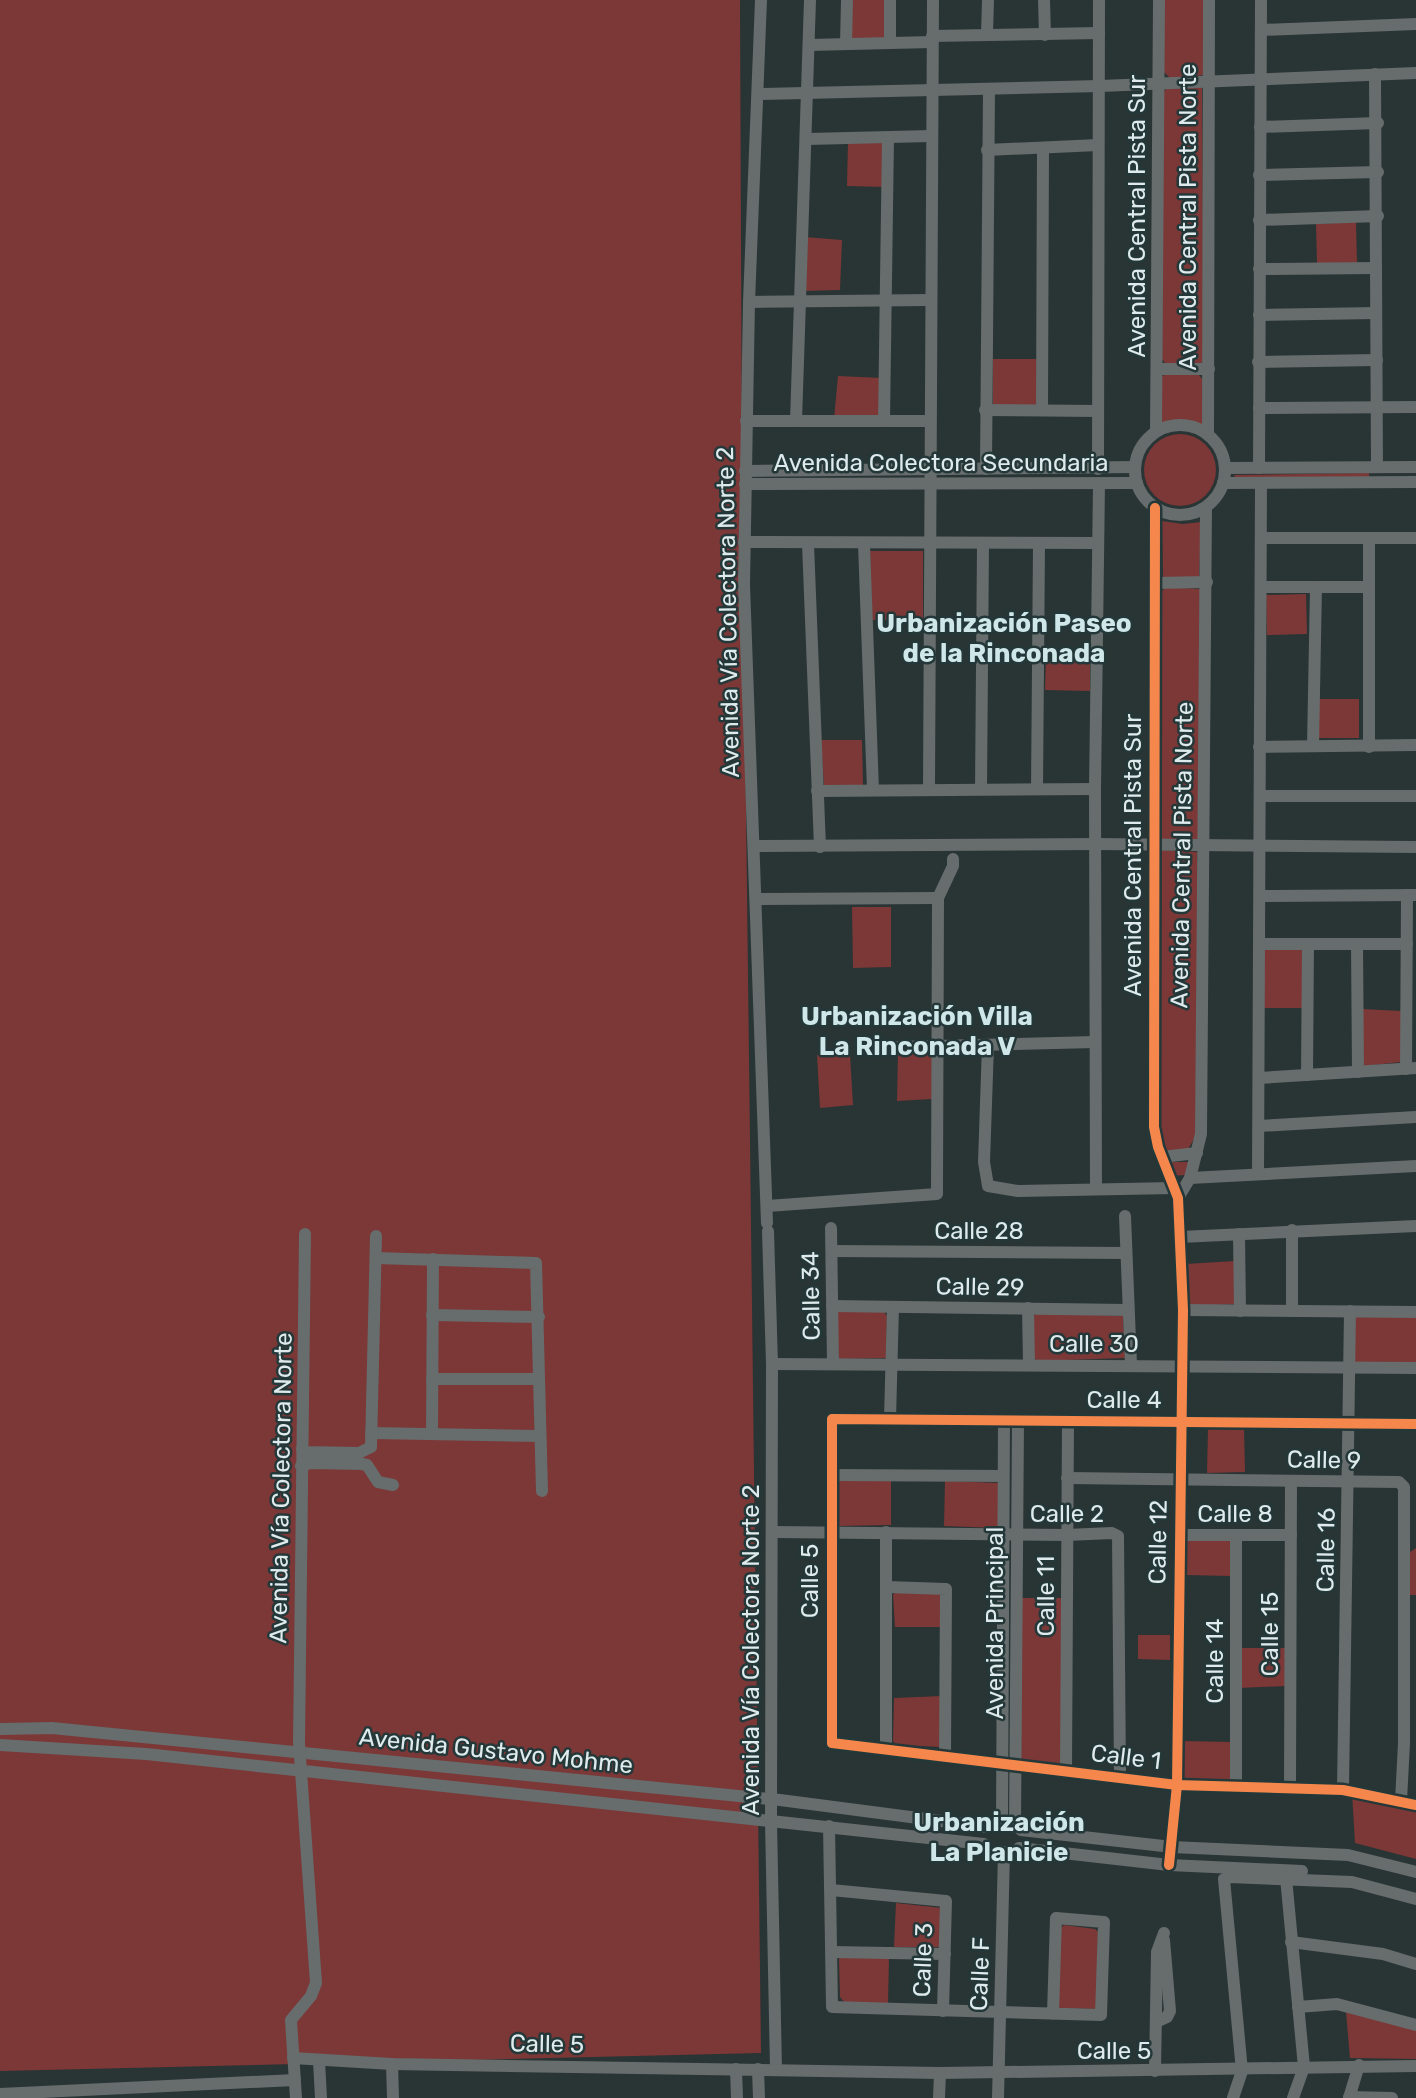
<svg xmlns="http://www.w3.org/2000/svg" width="1416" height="2098" font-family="Rubik,sans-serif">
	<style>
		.green { fill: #7c3737 }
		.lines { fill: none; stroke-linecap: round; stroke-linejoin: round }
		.minor { stroke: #676c6c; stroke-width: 12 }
		.cycleway-casing { stroke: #243839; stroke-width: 15 }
		.cycleway { stroke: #f5874c; stroke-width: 10 }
		.labels { text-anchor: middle; stroke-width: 5; stroke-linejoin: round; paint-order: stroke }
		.street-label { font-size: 24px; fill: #deeaeb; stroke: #243839 }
		.neighbourhood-label { font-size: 26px; font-weight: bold; fill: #cfe7e9; stroke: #243839 }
	</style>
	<rect width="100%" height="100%" fill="#293434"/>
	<!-- green -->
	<g class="green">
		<path d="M0,0h740l2,476 19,1577 -761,18z"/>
		<path d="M845,0h40l1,42 -41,-1z"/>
		<path d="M1164,0h41l-1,75 -33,4 -8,-8z"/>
		<path d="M1202,87l2,272 -3,5 -36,-1 -3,-4 1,-266 3,-4z"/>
		<path d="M848,141h37v46l-38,-1z"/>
		<path d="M1356,222l1,41 -40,1 -1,-40z"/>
		<path d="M805,237l37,3 -2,50 -38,1z"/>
		<path d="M993,359h45l1,47 -46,-1z"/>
		<path d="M1198,374l6,7 -2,46 -21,-6 -20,5v-48l3,-3z"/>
		<path d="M838,376l45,2 -1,41h-48z"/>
		<circle cx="1180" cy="470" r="36"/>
		<path d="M1369,473v4h-134l-1,-2z"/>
		<path d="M1162,521l21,3 18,-2 -2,56 -36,-1z"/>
		<path d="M870,551h53v69h-51z"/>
		<path d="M1166,587l34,2 -2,253 -36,-3 -3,-4 2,-243z"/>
		<path d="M1306,594l1,40 -40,1 -1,-40z"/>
		<path d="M1046,656l44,1v34l-45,-1z"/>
		<rect x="1319" y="699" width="40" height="39"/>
		<path d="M821,740h41l1,45h-39z"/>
		<path d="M1162,850l35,2 1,280 -11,19h-21l-7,-13v-285z"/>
		<path d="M852,907h39v60l-38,1z"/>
		<path d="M1267,948l37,2 -2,58h-39v-56z"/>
		<path d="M1362,1009l40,2 -1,51 -38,4z"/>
		<path d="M933,1051l-1,48 -35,2 1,-49z"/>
		<path d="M817,1055h33l3,50 -33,3z"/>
		<path d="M1168,1162h23l-6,13 -13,1z"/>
		<path d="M1235,1261v43l-46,2 -4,-42z"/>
		<path d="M839,1311l45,1 3,4 -1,42 -47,1 -3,-45z"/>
		<path d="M1036,1313l87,3 2,42 -88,3 -4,-4 -1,-38z"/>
		<path d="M1358,1315h58v48h-61l-2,-45z"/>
		<path d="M1208,1428h36l1,44 -38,1z"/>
		<path d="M840,1478l51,3v44l-54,1 -1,-45z"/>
		<path d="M945,1481l55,2 -1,42 -2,3 -53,-2z"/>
		<path d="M1231,1539l-1,37 -46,-1 1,-35z"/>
		<path d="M1416,1548v47h-6v-43z"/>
		<path d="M897,1590l44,2 2,35h-48l-2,-32z"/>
		<path d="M1021,1598h42l-1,164 -4,3 -39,-5z"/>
		<path d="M1138,1635h32v25l-32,-1z"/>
		<path d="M1241,1648h45v38l-47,2z"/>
		<path d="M942,1696l-1,51 -45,-2 -3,-4 1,-43z"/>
		<path d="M1183,1741l48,1v39h-49z"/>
		<path d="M1352,1793l64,18v48l-61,-16z"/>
		<path d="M896,1903l46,5 -1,39h-47z"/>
		<path d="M1064,1925l31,4 3,3 -1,77 -39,-1 2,-79z"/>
		<path d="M843,1955l46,3 -1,46 -43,-1 -5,-6 -1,-38z"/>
		<path d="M1346,2012l70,18v29l-66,-1z"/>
	</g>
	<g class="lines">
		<!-- minor -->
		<g class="minor">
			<path d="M761,0l-12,302 -5,283 23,638"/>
			<path d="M1044,0l1,35"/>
			<path d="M1261,30l155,-6"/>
			<path d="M987,34l1,-34"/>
			<path d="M932,36l167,-3"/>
			<path d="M890,42v-42"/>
			<path d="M846,44l1,-44"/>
			<path d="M809,45l123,-3"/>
			<path d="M1375,74l2,393"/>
			<path d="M758,94l342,-8 316,-13"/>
			<path d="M1260,127l118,-4"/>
			<path d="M807,139l124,-3"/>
			<path d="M987,150l111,-5"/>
			<path d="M1259,175l119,-3"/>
			<path d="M1259,220l119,-4"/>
			<path d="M1259,269l117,-1"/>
			<path d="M749,302l180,-2"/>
			<path d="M1259,315l117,-2"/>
			<path d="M1258,362l119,-2"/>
			<path d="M1158,369h51"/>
			<path d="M1259,408l157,-1"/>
			<path d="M985,410l113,1"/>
			<path d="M1042,410l1,-262"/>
			<path d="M746,421h183"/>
			<path d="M796,421l14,-421"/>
			<path d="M884,421l4,-283"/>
			<circle cx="1180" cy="470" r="45"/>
			<path d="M1156,431l3,-431"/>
			<path d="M1208,434l1,-434"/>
			<path d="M1225,468l191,-1"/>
			<path d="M1259,468l2,-468"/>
			<path d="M986,469l3,-380"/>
			<path d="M1098,469l1,-469"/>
			<path d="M745,471l390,-4"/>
			<path d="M1223,483l193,-1"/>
			<path d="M745,484l392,-1"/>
			<path d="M1155,508l-1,619 4,20 20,51 5,112 -6,475 -8,80"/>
			<path d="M1261,538h155"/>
			<path d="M1369,538v209"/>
			<path d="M744,542l353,1"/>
			<path d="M808,544l12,303"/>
			<path d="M864,544l9,246"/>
			<path d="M1155,583l52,-1"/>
			<path d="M1261,587h108"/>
			<path d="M1313,746l3,-159"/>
			<path d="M1259,747l157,-2"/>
			<path d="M929,789l4,-789"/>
			<path d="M981,789l2,-245"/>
			<path d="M1037,789l2,-245"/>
			<path d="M817,791l278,-2"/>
			<path d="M1260,796h156"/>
			<path d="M754,846l342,-2 320,3"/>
			<path d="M1260,896l156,-1"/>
			<path d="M756,899l182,-1"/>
			<path d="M1259,944h148"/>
			<path d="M1357,944l1,128"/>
			<path d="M988,1045l-4,117 4,24 30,5 156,-3"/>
			<path d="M896,1047l199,-5"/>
			<path d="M1406,1069l1,-174"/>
			<path d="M1307,1075l1,-131"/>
			<path d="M1259,1078l157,-10"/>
			<path d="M1259,1126l157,-9"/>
			<path d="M1162,1157l35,-4"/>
			<path d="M1258,1174l3,-691"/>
			<path d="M1190,1178l226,-12"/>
			<path d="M1096,1189l-1,-400 4,-305"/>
			<path d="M1178,1198l12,-20 11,-44 5,-627"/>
			<path d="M767,1206l170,-12 1,-296 15,-32v-7"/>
			<path d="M1125,1216l6,149"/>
			<path d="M831,1228l2,135"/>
			<path d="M1292,1230v81"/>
			<path d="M768,1231l4,133 -1,457 5,248"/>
			<path d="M1239,1234l1,77"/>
			<path d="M1180,1237l236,-11"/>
			<path d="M832,1251l293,2"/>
			<path d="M376,1258l160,5 6,228"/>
			<path d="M832,1306l296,4"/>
			<path d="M1028,1308l1,57"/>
			<path d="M1183,1310l233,2"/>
			<path d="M432,1315l107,2"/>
			<path d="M772,1364l644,4"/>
			<path d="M432,1379h107"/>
			<path d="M890,1419l3,-112"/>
			<path d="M1416,1424l-584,-5v324l345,42 166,5 73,15"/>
			<path d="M371,1433l168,3"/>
			<path d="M432,1434l1,-175"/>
			<path d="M302,1449l3,3 54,1 12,-6 5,-211"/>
			<path d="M301,1466l9,-3 52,1 5,1 11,17 15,3"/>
			<path d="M831,1475l172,1"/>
			<path d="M1067,1478l332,4 5,5v256l-3,58"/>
			<path d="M773,1532l294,3 45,-2 6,3 2,242"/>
			<path d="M1179,1535h112"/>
			<path d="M887,1587l59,2 -1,167"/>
			<path d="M0,1729l52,-1 728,72 207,27"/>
			<path d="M0,1745l146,9 838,90"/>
			<path d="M886,1749v-217"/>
			<path d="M1066,1771l2,-350"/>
			<path d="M1236,1786v-251"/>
			<path d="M1290,1788l1,-307"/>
			<path d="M1343,1790l7,-479"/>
			<path d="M1002,1822l2,-401"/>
			<path d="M1015,1825l3,-404"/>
			<path d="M829,1826l3,181c90,3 180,6 269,8l3,-93 -48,-4 -3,96"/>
			<path d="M1021,1830l151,17 176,8 68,17"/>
			<path d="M1019,1848l150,17 133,6"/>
			<path d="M1286,1878l18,189 -11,31"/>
			<path d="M831,1890l115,11 -3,110"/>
			<path d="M1291,1942l92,12 33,10"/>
			<path d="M832,1952l113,2"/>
			<path d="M1298,2007l39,-3 79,21"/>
			<path d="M1156,2022l11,-5 3,-6 -6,-71"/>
			<path d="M293,2058l99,6 548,9 476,-7"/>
			<path d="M319,2061l2,37"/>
			<path d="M392,2064l1,34"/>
			<path d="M736,2069l1,29"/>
			<path d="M758,2069l1,29"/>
			<path d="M1155,2071l2,-119 7,-19"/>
			<path d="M0,2094l295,-14"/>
			<path d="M1349,2097l43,1"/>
			<path d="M296,2098l-5,-78 20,-24 5,-13 -17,-240 6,-509"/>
			<path d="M939,2098l1,-25"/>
			<path d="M998,2098l6,-246"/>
			<path d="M1233,2098l9,-27 -18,-192 5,-2 123,5 64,17"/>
			<path d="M1349,2098l10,-33"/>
		</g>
		<defs>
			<g id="cycleway">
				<path d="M1155,508l-1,619 4,20 20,51 5,112 -6,475 -8,80"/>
				<path d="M1416,1424l-584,-5v324l345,42 166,5 73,15"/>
			</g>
		</defs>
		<!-- cycleway casing -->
		<use href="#cycleway" class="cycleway-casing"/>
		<!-- cycleway -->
		<use href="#cycleway" class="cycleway"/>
	</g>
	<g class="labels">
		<!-- street labels -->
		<g class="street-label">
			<text transform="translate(1137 216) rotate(-90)" y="8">Avenida Central Pista Sur</text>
			<text transform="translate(1188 217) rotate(-90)" y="8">Avenida Central Pista Norte</text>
			<text x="941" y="471">Avenida Colectora Secundaria</text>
			<text transform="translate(728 612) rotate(-91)" y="8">Avenida Vía Colectora Norte 2</text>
			<text transform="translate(1133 855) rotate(-90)" y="8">Avenida Central Pista Sur</text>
			<text transform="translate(1182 855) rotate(-89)" y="8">Avenida Central Pista Norte</text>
			<text x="979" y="1239">Calle 28</text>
			<text transform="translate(980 1287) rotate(1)" y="8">Calle 29</text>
			<text transform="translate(811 1296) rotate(-91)" y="8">Calle 34</text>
			<text x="1094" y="1352">Calle 30</text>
			<text x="1124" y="1408">Calle 4</text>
			<text transform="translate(1324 1460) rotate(1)" y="8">Calle 9</text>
			<text transform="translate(281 1488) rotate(-89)" y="8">Avenida Vía Colectora Norte</text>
			<text x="1067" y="1522">Calle 2</text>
			<text x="1235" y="1522">Calle 8</text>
			<text transform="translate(1158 1542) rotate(-89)" y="8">Calle 12</text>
			<text transform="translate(1326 1550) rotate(-89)" y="8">Calle 16</text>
			<text transform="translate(810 1581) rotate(-90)" y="8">Calle 5</text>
			<text transform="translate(1046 1596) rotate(-90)" y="8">Calle 11</text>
			<text transform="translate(995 1623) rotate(-90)" y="8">Avenida Principal</text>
			<text transform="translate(1270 1634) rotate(-90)" y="8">Calle 15</text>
			<text transform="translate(751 1650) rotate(-90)" y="8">Avenida Vía Colectora Norte 2</text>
			<text transform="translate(1215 1661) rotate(-90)" y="8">Calle 14</text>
			<text transform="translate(496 1751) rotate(6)" y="8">Avenida Gustavo Mohme</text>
			<text transform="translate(1126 1757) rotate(7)" y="8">Calle 1</text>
			<text transform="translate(923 1960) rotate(-88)" y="8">Calle 3</text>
			<text transform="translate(980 1974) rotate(-88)" y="8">Calle F</text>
			<text transform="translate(547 2044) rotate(1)" y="8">Calle 5</text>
			<text x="1114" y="2059">Calle 5</text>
		</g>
		<!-- neighbourhood labels -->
		<g class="neighbourhood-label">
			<text x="1004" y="632">Urbanización Paseo<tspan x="1004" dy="30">de la Rinconada</tspan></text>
			<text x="917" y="1025">Urbanización Villa<tspan x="917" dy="30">La Rinconada V</tspan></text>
			<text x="999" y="1831">Urbanización<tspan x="999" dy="30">La Planicie</tspan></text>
		</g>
	</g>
</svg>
